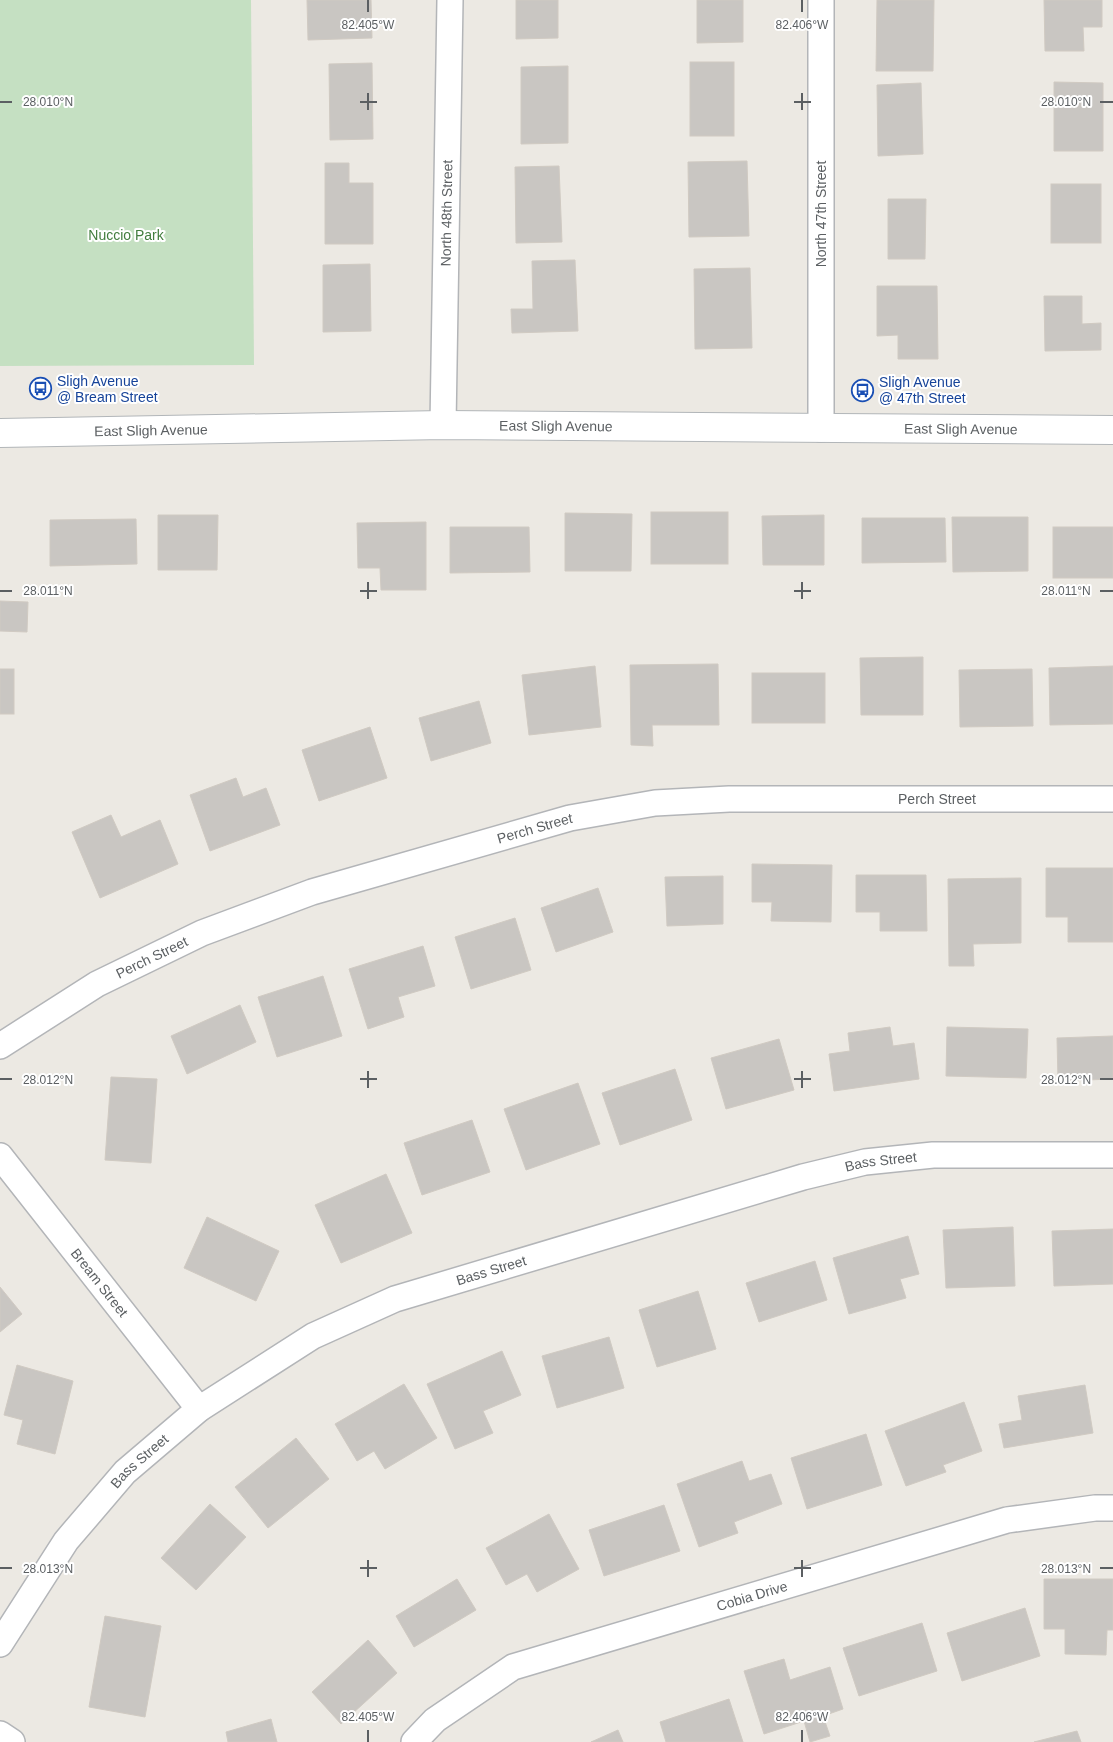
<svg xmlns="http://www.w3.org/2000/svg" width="1113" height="1742" font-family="Arial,sans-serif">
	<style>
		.green { fill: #c5e0c2 }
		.building { fill: #c9c6c2; stroke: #d0cac2 }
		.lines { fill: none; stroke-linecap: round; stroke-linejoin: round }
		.street-casing { stroke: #b3b5b8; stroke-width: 28 }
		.secondary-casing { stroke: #b2b6b9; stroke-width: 30 }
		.street { stroke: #fff; stroke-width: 25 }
		.secondary { stroke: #fff; stroke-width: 28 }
		.ticks { fill: none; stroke: #5b5f62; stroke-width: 2 }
		.labels { text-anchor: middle; stroke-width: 4; stroke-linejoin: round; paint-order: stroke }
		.street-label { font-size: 14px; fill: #5b5f62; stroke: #fff }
		.park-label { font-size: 14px; fill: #427d3e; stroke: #fff }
		.transit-label { font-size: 14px; fill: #164399; stroke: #fff; text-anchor: start }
		.ticks-label { font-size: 12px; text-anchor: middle; fill: #5b5f62; stroke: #fff; stroke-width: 4; stroke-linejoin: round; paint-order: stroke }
	</style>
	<rect width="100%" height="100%" fill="#ece9e3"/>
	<!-- green -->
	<path class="green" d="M0,0h251l3,365 -254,1z"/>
	<!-- building -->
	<g class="building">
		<path d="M307,0h64l1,38 -64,2z"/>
		<path d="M516,0h42v38l-42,1z"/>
		<path d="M697,0h46v42l-46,1z"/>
		<path d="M877,0h57l-1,71h-57z"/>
		<path d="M1044,0h58v27h-19l1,24h-39z"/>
		<rect x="690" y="62" width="44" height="74"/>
		<path d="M372,63l1,76 -43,1 -1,-76z"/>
		<path d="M568,66v77l-47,1v-77z"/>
		<path d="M1054,82l49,1v68h-49z"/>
		<path d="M921,83l2,71 -45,2 -1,-71z"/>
		<path d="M747,161l2,75 -60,1 -1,-75z"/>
		<path d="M325,163h24v20h24v61h-48z"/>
		<path d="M559,166l3,76 -46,1 -1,-76z"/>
		<rect x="1051" y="184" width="50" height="59"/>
		<path d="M888,199h38l-1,60h-37z"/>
		<path d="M575,260l3,71 -66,2 -1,-24h22l-1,-48z"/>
		<path d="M370,264l1,67 -48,1v-67z"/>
		<path d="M750,268l2,80 -57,1 -1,-80z"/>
		<path d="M877,286h60l1,73h-40v-24l-21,1z"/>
		<path d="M1044,296h38v28l19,-1v27l-56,1z"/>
		<rect x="651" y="512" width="77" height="52"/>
		<path d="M565,513l67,1 -1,57h-66z"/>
		<path d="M158,515h60l-1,55h-59z"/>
		<path d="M824,515v50h-61l-1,-49z"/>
		<path d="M952,517h76v54l-75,1z"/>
		<path d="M862,518h83l1,44 -84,1z"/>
		<path d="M136,519l1,45 -87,2v-46z"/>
		<path d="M426,522v68h-45l-1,-22h-22l-1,-45z"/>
		<path d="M450,527h79l1,45 -80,1z"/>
		<rect x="1053" y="527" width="60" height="51"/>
		<path d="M0,601l28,1 -1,30 -27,-1z"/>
		<path d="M923,657v58h-62l-1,-57z"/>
		<path d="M718,664l1,61h-67l1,21 -22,-1 -1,-80z"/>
		<path d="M595,666l6,61 -72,8 -7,-60z"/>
		<path d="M1113,666v58l-63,1 -1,-57z"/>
		<rect x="0" y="669" width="14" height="45"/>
		<path d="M1032,669l1,57 -73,1 -1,-57z"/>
		<rect x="752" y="673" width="73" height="50"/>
		<path d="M479,701l12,42 -60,18 -12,-43z"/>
		<path d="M370,727l17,51 -68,23 -17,-51z"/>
		<path d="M236,778l7,19 23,-9 14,37 -70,26 -20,-56z"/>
		<path d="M111,815l10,22 39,-17 18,44 -78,34 -28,-66z"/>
		<path d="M752,864l80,1 -1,57 -60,-1 1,-19h-20z"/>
		<path d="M1046,868h67v74h-45v-25h-22z"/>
		<path d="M856,875h70l1,56h-47v-19h-24z"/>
		<path d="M723,876v48l-56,2 -2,-49z"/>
		<path d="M1021,878v65l-48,1 1,22h-25l-1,-87z"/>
		<path d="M598,888l15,44 -57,20 -15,-44z"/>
		<path d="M515,918l16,52 -60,19 -16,-52z"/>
		<path d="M423,946l12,40 -37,11 6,20 -36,12 -19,-60z"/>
		<path d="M323,976l19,60 -65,21 -19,-60z"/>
		<path d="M240,1005l16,37 -69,32 -16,-38z"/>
		<path d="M890,1027l3,19 21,-3 5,36 -85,12 -5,-37 21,-3 -2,-18z"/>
		<path d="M947,1027l81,2 -2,49 -80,-2z"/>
		<path d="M1113,1036v43l-55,2 -1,-43z"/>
		<path d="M779,1039l15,51 -68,19 -15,-51z"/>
		<path d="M675,1069l17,51 -72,25 -18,-52z"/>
		<path d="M111,1077l46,2 -6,84 -46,-3z"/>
		<path d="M578,1083l22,61 -74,26 -22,-61z"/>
		<path d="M472,1120l18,52 -68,23 -18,-52z"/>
		<path d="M386,1174l26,59 -71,30 -26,-58z"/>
		<path d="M207,1217l72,34 -23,50 -72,-33z"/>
		<path d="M1013,1227l2,59 -69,2 -3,-58z"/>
		<path d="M1113,1229v55l-59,2 -2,-55z"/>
		<path d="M908,1236l11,38 -19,5 6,19 -57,16 -16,-56z"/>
		<path d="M815,1261l12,39 -68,22 -13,-39z"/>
		<path d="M0,1287l22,27 -22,18z"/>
		<path d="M698,1291l18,58 -59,18 -18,-57z"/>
		<path d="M609,1337l15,51 -67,20 -15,-52z"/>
		<path d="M502,1351l19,44 -38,16 10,22 -38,16 -28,-65z"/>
		<path d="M17,1365l56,16 -18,73 -38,-10 6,-24 -19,-5z"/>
		<path d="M404,1384l33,54 -52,31 -11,-18 -17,10 -22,-37z"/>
		<path d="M1085,1385l8,48 -89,15 -5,-24 23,-4 -4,-24z"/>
		<path d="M964,1402l18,49 -39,14 3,7 -40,14 -21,-55z"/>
		<path d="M866,1434l16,51 -75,24 -16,-51z"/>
		<path d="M296,1438l33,41 -61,49 -33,-41z"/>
		<path d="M742,1461l7,20 22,-7 11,30 -48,18 4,11 -39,14 -22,-63z"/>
		<path d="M210,1504l36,33 -50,53 -35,-32z"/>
		<path d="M664,1505l16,46 -76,25 -15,-46z"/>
		<path d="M549,1514l30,55 -42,23 -10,-18 -21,11 -20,-37z"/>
		<path d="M457,1579l19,31 -62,37 -18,-31z"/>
		<path d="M1044,1579h69v51h-6l-1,25 -41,-1v-25h-21z"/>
		<path d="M1025,1608l15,48 -78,25 -15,-48z"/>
		<path d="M105,1616l56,10 -16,91 -56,-10z"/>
		<path d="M922,1623l15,48 -78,25 -16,-48z"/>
		<path d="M368,1640l29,33 -56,51 -29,-32z"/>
		<path d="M784,1659l6,21 40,-13 13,42 -20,7 7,20 -20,6 -6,-21 -40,13 -20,-63z"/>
		<path d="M729,1699l14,43h-77l-6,-20z"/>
		<path d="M271,1719l6,23h-49l-2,-10z"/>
		<path d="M618,1730l5,12h-32z"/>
		<path d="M1077,1731l4,11h-47z"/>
	</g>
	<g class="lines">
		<defs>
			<g id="street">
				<path d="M821,0v429"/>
				<path id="s1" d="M443,425l7,-425"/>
				<path id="s2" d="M0,1046l97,-62 105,-51 110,-41 258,-74 85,-15 74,-4h384"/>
				<path id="s3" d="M0,1156l199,253"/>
				<path id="s4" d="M0,1644l66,-103 59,-69 74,-63 114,-73 82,-37 408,-122 62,-15 68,-7h180"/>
				<path d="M0,1734l12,8"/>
				<path id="s5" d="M414,1742l21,-22 78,-53 494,-147 88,-12h18"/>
			</g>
			<g id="secondary">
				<path id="s6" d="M0,433l443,-8 670,5"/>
			</g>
		</defs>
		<!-- street casing -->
		<use href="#street" class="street-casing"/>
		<!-- secondary casing -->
		<use href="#secondary" class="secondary-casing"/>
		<!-- street -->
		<use href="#street" class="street"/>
		<!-- secondary -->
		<use href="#secondary" class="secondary"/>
	</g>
	<!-- ticks -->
	<path class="ticks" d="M368,0v12M802,0v12M368,93v17M802,93v17M0,102h12M360,102h17M794,102h17M1100,102h13M368,582v17M802,582v17M0,591h12M360,591h17M794,591h17M1100,591h13M368,1071v17M802,1071v17M0,1079h12M360,1079h17M794,1079h17M1100,1079h13M368,1560v17M802,1560v17M0,1568h12M360,1568h17M794,1568h17M1100,1568h13M368,1730v12M802,1730v12"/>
	<!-- icons -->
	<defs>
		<symbol id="bus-ring" viewBox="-11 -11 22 22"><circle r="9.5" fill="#fff" stroke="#1a4fb4" stroke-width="1.5"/><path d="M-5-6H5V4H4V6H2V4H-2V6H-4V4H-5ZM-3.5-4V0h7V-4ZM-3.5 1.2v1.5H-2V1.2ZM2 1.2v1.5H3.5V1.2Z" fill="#1a4fb4"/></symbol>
	</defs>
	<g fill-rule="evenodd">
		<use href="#bus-ring" x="28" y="376" width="25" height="25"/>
		<use href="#bus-ring" x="850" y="378" width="25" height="25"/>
	</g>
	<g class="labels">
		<!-- street labels -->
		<g class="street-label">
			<text dy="5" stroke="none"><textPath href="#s1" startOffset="212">North 48th Street</textPath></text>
			<text transform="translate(821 214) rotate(-90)" y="5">North 47th Street</text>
			<text dy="5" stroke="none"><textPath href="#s6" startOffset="556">East Sligh Avenue</textPath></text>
			<text dy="5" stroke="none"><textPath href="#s6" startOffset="961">East Sligh Avenue</textPath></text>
			<text dy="5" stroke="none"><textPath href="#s6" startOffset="151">East Sligh Avenue</textPath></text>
			<text dy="5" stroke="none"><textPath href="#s2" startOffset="986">Perch Street</textPath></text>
			<text dy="5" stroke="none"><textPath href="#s2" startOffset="581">Perch Street</textPath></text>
			<text dy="5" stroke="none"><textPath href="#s2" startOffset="176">Perch Street</textPath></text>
			<text dy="5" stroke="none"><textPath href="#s4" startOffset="1041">Bass Street</textPath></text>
			<text dy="5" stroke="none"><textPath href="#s4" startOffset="636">Bass Street</textPath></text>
			<text dy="5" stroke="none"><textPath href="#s3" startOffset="161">Bream Street</textPath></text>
			<text dy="5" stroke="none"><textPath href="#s4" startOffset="231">Bass Street</textPath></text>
			<text dy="5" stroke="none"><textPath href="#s5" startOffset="374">Cobia Drive</textPath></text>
		</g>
		<!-- park labels -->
		<g class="park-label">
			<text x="126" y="240">Nuccio Park</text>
		</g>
		<!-- transit labels -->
		<g class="transit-label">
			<text x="57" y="386">Sligh Avenue<tspan x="57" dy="16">@ Bream Street</tspan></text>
			<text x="879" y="387">Sligh Avenue<tspan x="879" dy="16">@ 47th Street</tspan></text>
		</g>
	</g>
	<g class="ticks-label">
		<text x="368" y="29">82.405°W</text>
		<text x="802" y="29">82.406°W</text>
		<text x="1066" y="106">28.010°N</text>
		<text x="48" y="106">28.010°N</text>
		<text x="1066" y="595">28.011°N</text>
		<text x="48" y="595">28.011°N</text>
		<text x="1066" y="1084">28.012°N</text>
		<text x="48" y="1084">28.012°N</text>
		<text x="1066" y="1573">28.013°N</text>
		<text x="48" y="1573">28.013°N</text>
		<text x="368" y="1721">82.405°W</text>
		<text x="802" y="1721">82.406°W</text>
	</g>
</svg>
